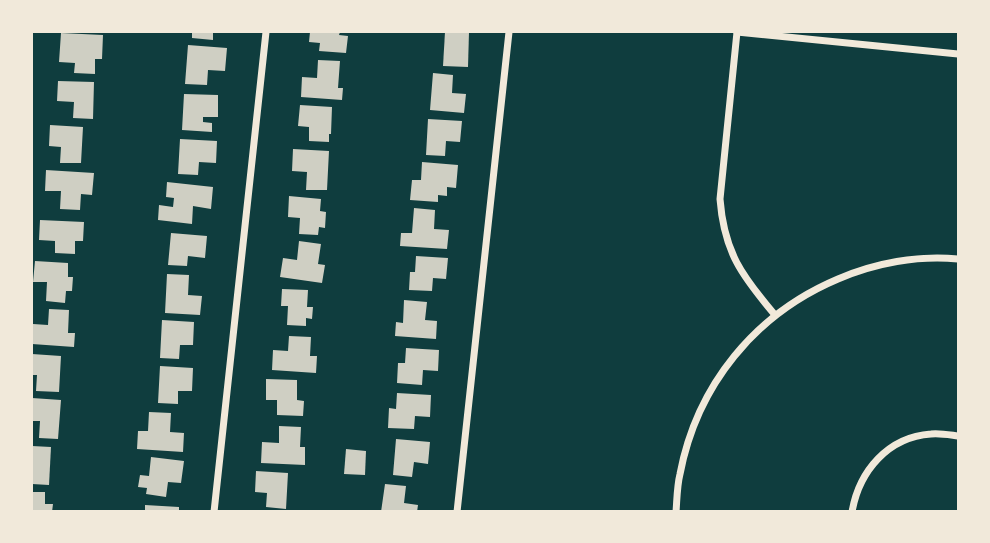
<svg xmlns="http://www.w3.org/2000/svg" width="990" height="543" font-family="'Work Sans',sans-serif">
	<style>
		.building { fill: #cfcfc3 }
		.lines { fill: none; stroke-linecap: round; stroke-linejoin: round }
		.minor { stroke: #f1e9da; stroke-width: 7 }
	</style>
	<rect width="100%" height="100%" fill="#0f3d3e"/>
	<!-- building -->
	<g class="building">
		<path d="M192,32h21v8l-21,-2z"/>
		<path d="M310,32h30l-1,3 9,1 -2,17 -27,-2 1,-8 -11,-1z"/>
		<path d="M445,32h24l-1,35 -25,-1z"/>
		<path d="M61,33l42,2 -1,24h-7v15l-21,-1 1,-10 -16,-1z"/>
		<path d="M188,45l39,3 -2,23 -17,-1 -1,15 -22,-1z"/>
		<path d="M318,60l22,1 -2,27h5l-1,12 -41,-3 1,-20 15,1z"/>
		<path d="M433,73l20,2 -1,18 14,1 -2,19 -34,-3z"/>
		<path d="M58,81l36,1 -1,37 -20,-1 1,-16 -17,-1z"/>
		<path d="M184,94l34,1v22h-15v5l9,1v9l-30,-2z"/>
		<path d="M300,105l32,2 -1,27h-2v8l-20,-1v-14l-11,-1z"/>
		<path d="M428,119l34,2 -2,21 -14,-1 -1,15 -19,-1z"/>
		<path d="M50,125l33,2 -2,36h-21l1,-16 -12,-1z"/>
		<path d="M180,139l37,2 -1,22 -17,-1 -1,13 -20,-1z"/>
		<path d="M293,149l36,2 -2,39h-21l1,-18 -15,-1z"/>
		<path d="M422,162l36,3 -2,23 -9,-1v9l-9,-1v7l-28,-2 2,-20h9z"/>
		<path d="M46,170l48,3 -2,22 -11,-1 -1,16 -20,-1 1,-18h-16z"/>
		<path d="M167,182l46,5 -2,22 -18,-3 -1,18 -34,-4 1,-15 14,2 1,-9 -8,-1z"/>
		<path d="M289,196l32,3 -1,12 6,1 -1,16 -6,-1 -1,8 -19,-1 1,-16 -12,-1z"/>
		<path d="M414,208l21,2 -1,19 15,1 -2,19 -47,-3 1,-13h11z"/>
		<path d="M40,220l44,2 -1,19h-8v13l-20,-1v-12l-16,-1z"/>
		<path d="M171,233l36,3 -2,22 -17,-2 -1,10 -19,-1z"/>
		<path d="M299,241l22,3 -3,20 7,1 -3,18 -42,-6 3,-19 14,2z"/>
		<path d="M416,256l32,2 -2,21 -13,-1 -1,13 -23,-1 1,-18h5z"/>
		<path d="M35,261l33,2v14h5l-1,14h-6l-1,12 -19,-2 1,-19h-14z"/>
		<path d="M167,274l22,1 -1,20 14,1 -2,19 -35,-2z"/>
		<path d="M282,289l26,1 -1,17h6l-1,12 -6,-1v8l-19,-1 1,-19h-7z"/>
		<path d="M404,300l23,2 -2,18 12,1 -1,18 -41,-3 1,-14 7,1z"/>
		<path d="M49,309l20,1 -1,23h7l-1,14 -42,-3 1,-20 15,1z"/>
		<path d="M162,320l32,2 -1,23h-13l-1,14 -19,-1z"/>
		<path d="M289,336l22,1 -1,19h7l-1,17 -44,-3 1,-20 15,1z"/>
		<path d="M406,348l33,2 -1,21 -15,-1 -1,15 -25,-2 1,-20h7z"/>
		<path d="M32,354l29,2 -2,36 -23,-1 1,-16h-5z"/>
		<path d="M160,366l33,2 -1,23h-14v13l-20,-1z"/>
		<path d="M266,379l31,1v20l7,1 -1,15 -26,-1v-15h-11z"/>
		<path d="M397,393l34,2 -1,22 -15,-1 -1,13 -26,-1 1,-20 7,1z"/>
		<path d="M32,398l29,2 -3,39 -19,-1 1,-17h-8z"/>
		<path d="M149,412l22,1 -1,19 14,1 -1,19 -46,-3 1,-18h10z"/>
		<path d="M279,426l22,1 -1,20h5v18l-44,-2 1,-21 17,1z"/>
		<path d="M396,439l34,3 -2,22 -14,-2 -2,15 -19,-2z"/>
		<path d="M32,446l19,1 -2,38 -17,-1z"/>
		<path d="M346,449l20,2 -1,24 -21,-1z"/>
		<path d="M151,457l33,4 -3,22 -13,-1 -2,15 -20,-3 1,-6 -9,-1 2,-12 9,1z"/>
		<path d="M256,471l32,2 -2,36 -20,-2 1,-14 -12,-1z"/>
		<path d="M385,484l21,2 -2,17 14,2 -1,7h-36z"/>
		<path d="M32,492h13v12h8l-1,8h-20z"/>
		<path d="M145,505l34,2v5h-34z"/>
	</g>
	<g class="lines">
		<!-- minor -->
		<g class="minor">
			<path d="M737,32l-17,167c4,53 22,77 55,116"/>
			<path d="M737,32l221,22"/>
			<path d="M214,512l52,-480"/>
			<path d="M457,512l52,-480"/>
			<path d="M676,512c1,-13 1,-26 4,-38 17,-89 75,-160 158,-195 37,-16 80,-24 120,-20"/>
			<path d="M852,512c7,-41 36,-75 79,-78 9,-1 19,1 27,2"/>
		</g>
	</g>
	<!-- border -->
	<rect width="990" height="543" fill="none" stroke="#f1e9da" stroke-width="66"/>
</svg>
